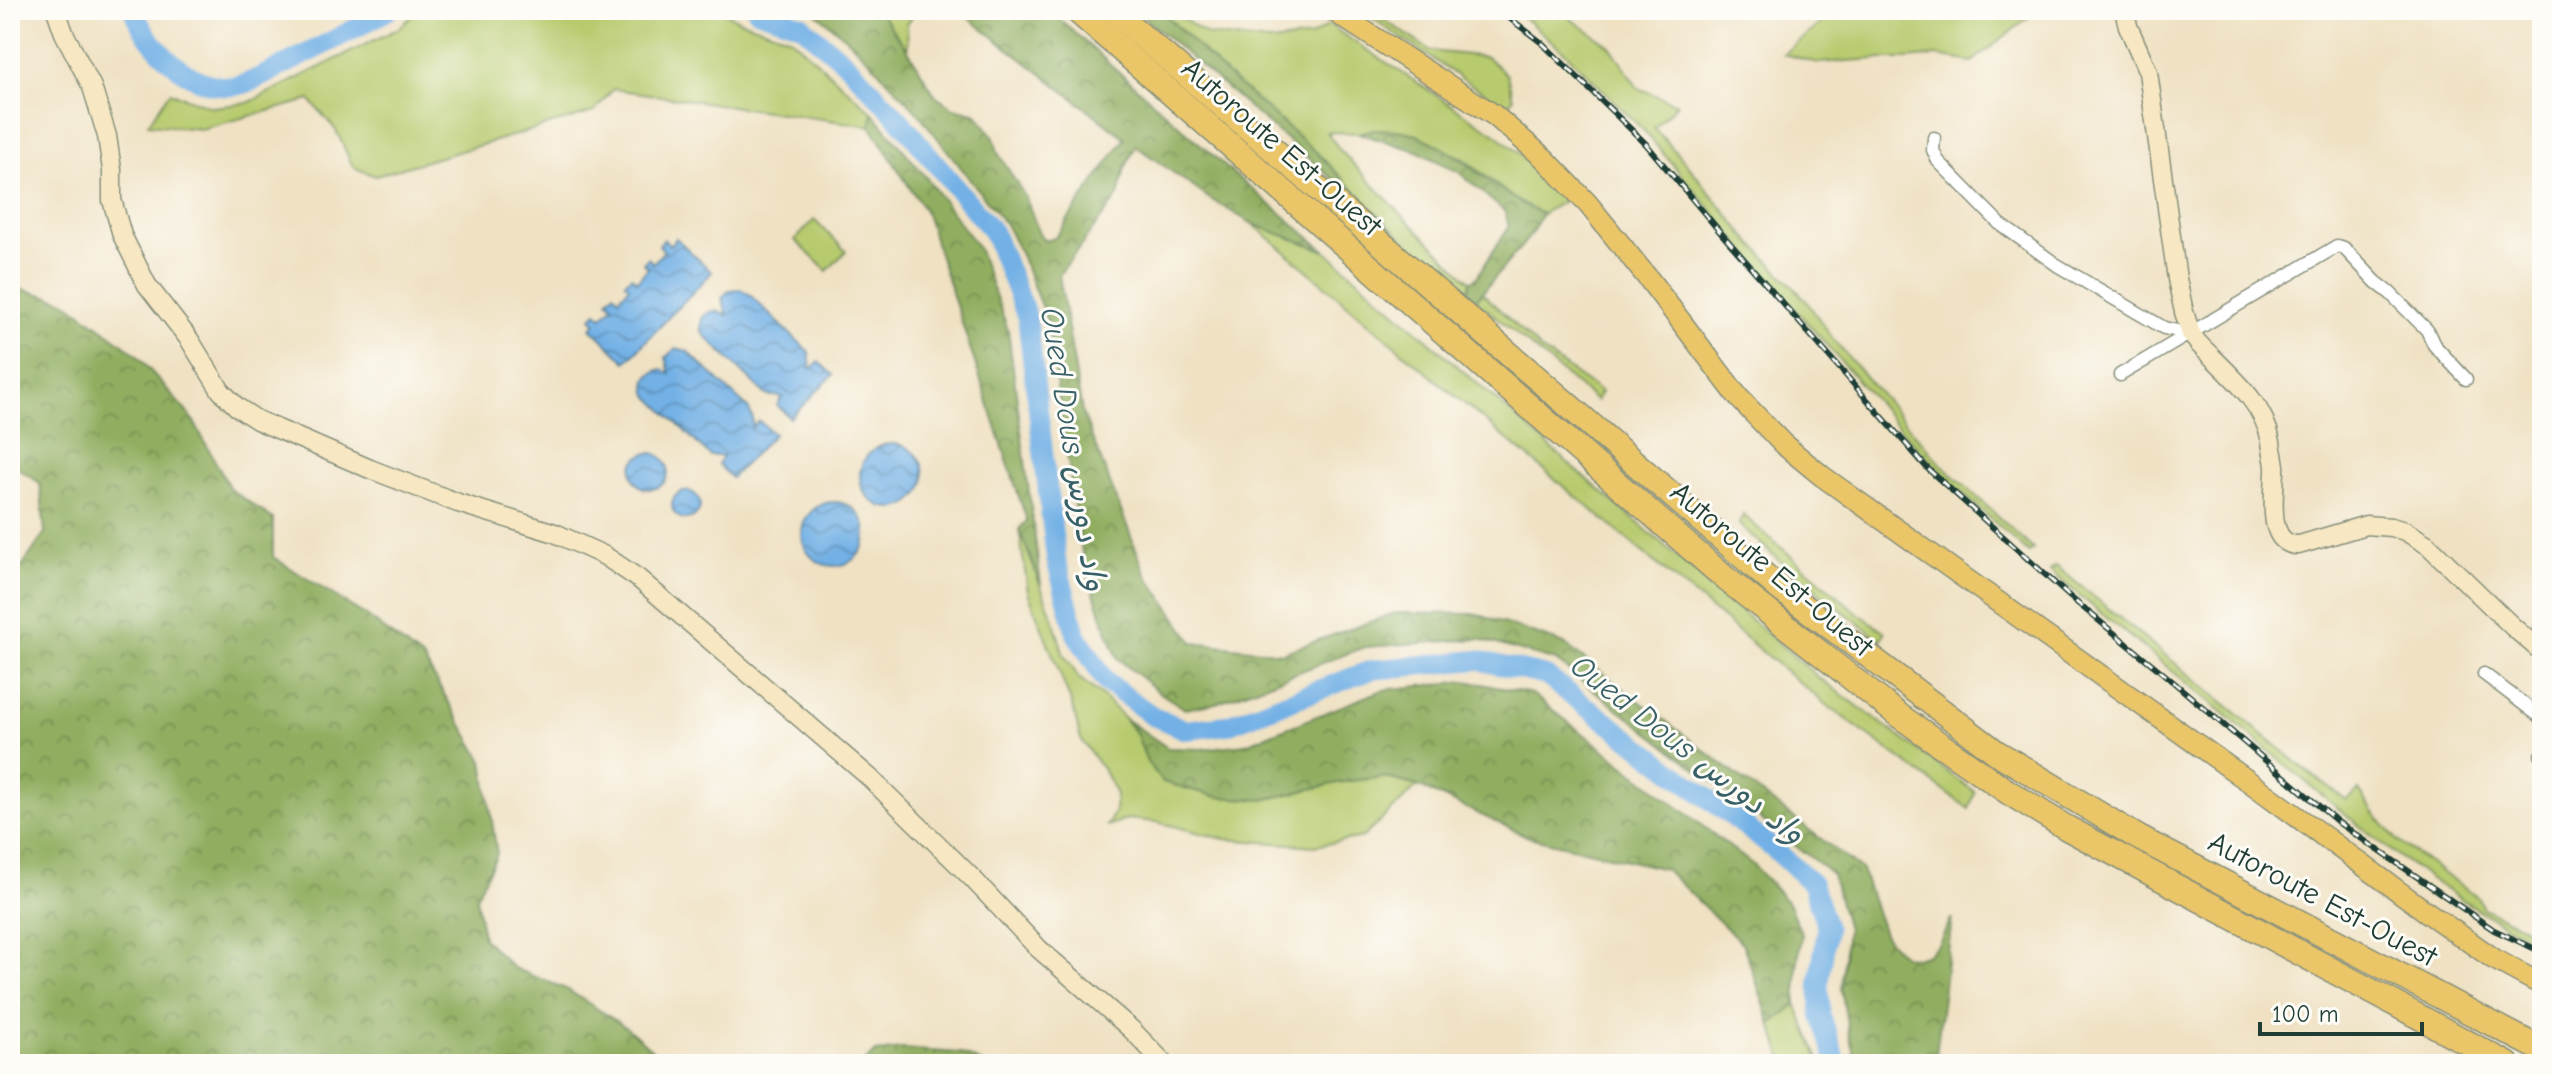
<svg xmlns="http://www.w3.org/2000/svg" width="2552" height="1074" font-family="'Comic Neue','Playpen Sans Arabic',sans-serif">
	<style>
		.green { fill: #b7ca6e; stroke: #6b8451; stroke-width: 2 }
		.forest { fill: url(#forest-crowns); stroke: #58764a; stroke-width: 2 }
		.water { fill: url(#water-waves); stroke: #48768c; stroke-width: 2 }
		.lines { fill: none; stroke-linecap: round; stroke-linejoin: round }
		.river { stroke: #72b0e5; stroke-width: 20 }
		.street-casing { stroke: #878f7b; stroke-width: 15 }
		.secondary-casing { stroke: #878f7b; stroke-width: 21 }
		.primary-casing { stroke: #878f7b; stroke-width: 23 }
		.highway-casing { stroke: #878f7b; stroke-width: 27 }
		.street { stroke: #fff; stroke-width: 12 }
		.secondary { stroke: #f7e8c3; stroke-width: 18 }
		.primary { stroke: #ebc669; stroke-width: 20 }
		.highway { stroke: #ebc669; stroke-width: 24 }
		.rail-casing { stroke: #1f3d34; stroke-width: 6 }
		.rail { stroke: #fdfcf7; stroke-width: 3; stroke-dasharray: 9; stroke-linecap: butt }
		.labels { text-anchor: middle; stroke-width: 6; stroke-linejoin: round; paint-order: stroke }
		.street-label { font-size: 30px; fill: #1f3d34; stroke: #fdfcf7 }
		.water-label { font-size: 32px; font-style: italic; fill: #386069; stroke: #fdfcf7 }
	</style>
	<defs>
		<pattern id="forest-crowns" width="20" height="18" patternUnits="userSpaceOnUse" patternTransform="scale(2)"><rect width="20" height="18" fill="#91ae61"/><path d="M2 6a3 3 0 1 1 6 0M12 15a3 3 0 1 1 6 0" fill="none" stroke="#768f51"/></pattern>
		<pattern id="water-waves" width="16" height="10" patternUnits="userSpaceOnUse" patternTransform="scale(2)"><rect width="16" height="10" fill="#72b0e5"/><path d="M0 5q4-4 8 0t8 0" fill="none" stroke="#5d90ba"/></pattern>
	</defs>
	<rect width="100%" height="100%" fill="#fdfcf7"/>
	<filter id="ink" filterUnits="userSpaceOnUse"><feTurbulence type="fractalNoise" baseFrequency=".0125" numOctaves="2"/><feDisplacementMap in="SourceGraphic" scale="16" xChannelSelector="R" yChannelSelector="G"/><feConvolveMatrix kernelMatrix="1 2 1 2 8 2 1 2 1" color-interpolation-filters="sRGB"/></filter>
	<filter id="wash" filterUnits="userSpaceOnUse"><feTurbulence type="fractalNoise" baseFrequency=".006" numOctaves="4" result="noise"/><feDisplacementMap in="SourceGraphic" scale="32" xChannelSelector="R" yChannelSelector="G"/><feGaussianBlur stdDeviation="1.8" result="paint"/><feColorMatrix in="noise" values="0 0 0 0 0 0 0 0 0 0 0 0 0 0 0 0 0 1.4 0 .05"/><feComposite in="paint" operator="in"/></filter>
	<g filter="url(#wash)">
		<rect width="100%" height="100%" fill="#efe1c2"/>
		<!-- green -->
		<g class="green">
			<path d="M419,10h301l21,11 50,17 82,75 -3,13 -257,-37 -19,23 -219,64 -22,-9 -17,-37 -26,-30 -109,29 -53,-5 22,-32 42,15 36,-4 151,-75z"/>
			<path d="M878,10h39l-10,14 1,26z"/>
			<path d="M1160,10h9l39,25 62,7 40,-5 19,-12 168,110 41,34 27,31 -23,14 -20,-9 -61,-48 -84,-28 -19,4 -31,-1 13,18 62,65 139,135 60,42 -5,9 -193,-162 -88,-88 -89,-77z"/>
			<path d="M1360,10h10l61,41 56,6 20,18 6,23 -3,5h-9l-39,-24z"/>
			<path d="M1515,10h50l6,9 39,27 28,42 39,16 -23,24 32,35 59,73 59,62 32,45 104,120 93,86 -4,4 -70,-63 -49,-50 -136,-155 -127,-151 -80,-80z"/>
			<path d="M1842,10h196l-66,52 -35,-6 -29,3h-31l-59,4 -35,-9 38,-31z"/>
			<path d="M814,220l32,31 -19,20 -32,-31z"/>
			<path d="M1253,224l73,27 249,218 243,208 157,115 -6,17 -144,-105 -412,-343z"/>
			<path d="M1743,515l115,98 27,19 -4,9 -100,-79 -42,-38z"/>
			<path d="M1019,529l34,89 10,35 16,25 23,18 22,22 13,17 10,27 116,38 74,-17 46,-6 35,9 -55,51 -48,9 -91,-7 -67,-17 -30,-3 -20,7 8,-15 1,-17 -11,-21 -24,-34 -10,-37 -43,-110z"/>
			<path d="M2056,566l260,212 30,22 13,-10 15,23 24,28 79,56 6,11 59,28v8c-115,-54 -208,-139 -304,-219 -62,-52 -126,-102 -188,-154z"/>
			<path d="M1796,1004l25,60h-36l-14,-40z"/>
		</g>
		<!-- forest -->
		<g class="forest">
			<path d="M813,10h65l30,40 27,45 19,13 23,6 17,24 4,15 28,45 13,35 6,8 10,-3 70,-100 -167,-128h91l186,165 91,76 -73,-27 -43,-25 -74,-53 -11,22 -7,28 -59,79 23,137 64,162 47,68 89,11 113,-40 82,1 87,30 298,226 22,64 10,13 11,9 11,2 12,-4 10,-9 14,-27 -17,146h-78l-8,-29 -8,-46 6,-60 -15,-55 -276,-213 -77,-22 -114,8 -149,56 -31,6 -26,-17 -41,-33 -15,-39 -20,-61 -36,-238 -26,-66 -16,-31 -91,-116 -56,-59z"/>
			<path d="M1135,10h25l66,64 89,77 88,88z"/>
			<path d="M873,113l53,64 52,71 30,82 33,255 -22,-56 8,-8 -102,-310 -55,-85z"/>
			<path d="M1377,129c12,1 26,0 37,5 51,19 81,59 128,80l-12,22 -54,64 -9,-8 3,-10 7,-5 32,-51 -4,-14 -46,-40 -42,-21 -59,-18z"/>
			<path d="M10,286l55,15 70,52 57,65 38,71 43,30v38l95,60 56,43 59,101 14,93 -21,43 7,41 30,30 53,21 61,39 41,36h-658v-489l10,-6 25,-36 -5,-50 -30,-20z"/>
			<path d="M1466,681l66,13 221,171 35,38 14,32 -5,32 -1,37 -25,20 -28,-80 -78,-75 -136,-32 -111,-51 -34,-9 -47,6 -74,17 -45,-3 -55,-15 -16,-20 -10,-27 -13,-17 44,30 34,1 44,-5 137,-54z"/>
			<path d="M902,1049l58,4 24,11h-122l14,-12z"/>
		</g>
		<!-- water -->
		<g class="water">
			<path d="M676,238l36,34 -86,90 -35,-34 5,-5 -5,-5 6,-6 5,5 11,-11 -5,-6 6,-7 5,5 10,-11 -4,-5 6,-6 6,5 11,-13 -5,-5 5,-5 5,5 11,-12 -5,-6 5,-6 6,6z"/>
			<path d="M740,289l9,5 60,58 2,17 8,-7 14,13 -43,43 -13,-13 5,-8 -16,-2 -60,-58 -5,-7 1,-12c9,-9 14,-8 25,-3l-5,-17 7,-8z"/>
			<path d="M676,348l11,3 61,57 5,10 -1,9 7,-6 15,13 -43,44 -13,-14 5,-8h-13l-62,-61c-5,-14 0,-22 14,-26l8,5 -4,-17z"/>
			<circle cx="892" cy="476" r="32"/>
			<circle cx="650" cy="471" r="18"/>
			<circle cx="686" cy="505" r="14"/>
			<circle cx="834" cy="534" r="32"/>
		</g>
		<g class="lines">
			<!-- river -->
			<g class="river">
				<path d="M133,10c16,37 58,81 102,76 15,-2 31,-12 45,-19 37,-18 73,-37 109,-57"/>
				<path d="M757,10l44,15 47,40 50,53 95,114 34,85 29,242 20,75 30,48 47,34 33,14 41,-5 144,-55 106,-10 69,16 188,142 45,35 33,31 15,44 -8,56 2,32 16,48"/>
			</g>
		</g>
	</g>
	<g filter="url(#ink)">
		<g class="lines">
			<defs>
				<g id="street">
					<path d="M1934,138l-1,12 5,11 62,63 57,41 107,63 27,6"/>
					<path d="M2120,375l217,-129 7,2 32,34 14,11 37,37 7,15 32,34"/>
					<path d="M2484,674l58,44"/>
					<path d="M2541,755h1"/>
				</g>
				<g id="secondary">
					<path d="M56,10l8,23 28,54 15,49 5,34v30l10,35 25,50 42,54 32,52 16,16 20,13 113,49 88,34 97,30 50,23 34,23 230,198 104,102 66,70 92,80 34,35"/>
					<path d="M2124,10l4,16 20,46 29,207 7,33 7,22 8,10c27,28 65,57 72,98 1,8 3,16 4,24 1,21 -12,80 24,79l67,-20 25,2 14,4 23,14 85,82 29,25"/>
				</g>
				<path id="primary" d="M1332,10l162,105 51,44 43,45 63,78 88,116 44,46 39,32 436,312 166,122 70,49 48,26"/>
				<g id="highway">
					<path d="M1076,10l649,568 176,139 107,75 59,36 440,236"/>
					<path d="M1112,10l667,578 217,164 143,86 403,212"/>
				</g>
			</defs>
			<!-- street casing -->
			<use href="#street" class="street-casing"/>
			<!-- secondary casing -->
			<use href="#secondary" class="secondary-casing"/>
			<!-- primary casing -->
			<use href="#primary" class="primary-casing"/>
			<!-- highway casing -->
			<use href="#highway" class="highway-casing"/>
			<!-- street -->
			<use href="#street" class="street"/>
			<!-- secondary -->
			<use href="#secondary" class="secondary"/>
			<!-- primary -->
			<use href="#primary" class="primary"/>
			<!-- highway -->
			<use href="#highway" class="highway"/>
			<defs>
				<path id="rail" d="M1499,10l43,33 104,101 75,89 207,236 142,128 88,72 181,154 155,107 48,22"/>
			</defs>
			<!-- rail casing -->
			<use href="#rail" class="rail-casing"/>
			<!-- rail -->
			<use href="#rail" class="rail"/>
		</g>
	</g>
	<g class="labels">
		<!-- street labels -->
		<g class="street-label">
			<text transform="translate(1282 147) rotate(41)" y="10">Autoroute Est-Ouest</text>
			<text transform="translate(1772 569) rotate(40)" y="10">Autoroute Est-Ouest</text>
			<text transform="translate(2323 899) rotate(28)" y="10">Autoroute Est-Ouest</text>
		</g>
		<!-- water labels -->
		<g class="water-label">
			<text transform="translate(1074 449) rotate(81)" y="11">Oued Dous واد دورس</text>
			<text transform="translate(1688 749) rotate(38)" y="11">Oued Dous واد دورس</text>
		</g>
	</g>
	<!-- margin -->
	<rect width="2552" height="1074" fill="none" stroke="#fdfcf7" stroke-width="40"/>
	<!-- scale -->
	<path d="M2260 1022v12h162v-12" fill="none" stroke="#1f3d34" stroke-width="4"/>
	<text x="2272" y="1022" font-size="24" fill="#1f3d34" stroke="#fdfcf7" stroke-width="6" paint-order="stroke">100 m</text>
</svg>
